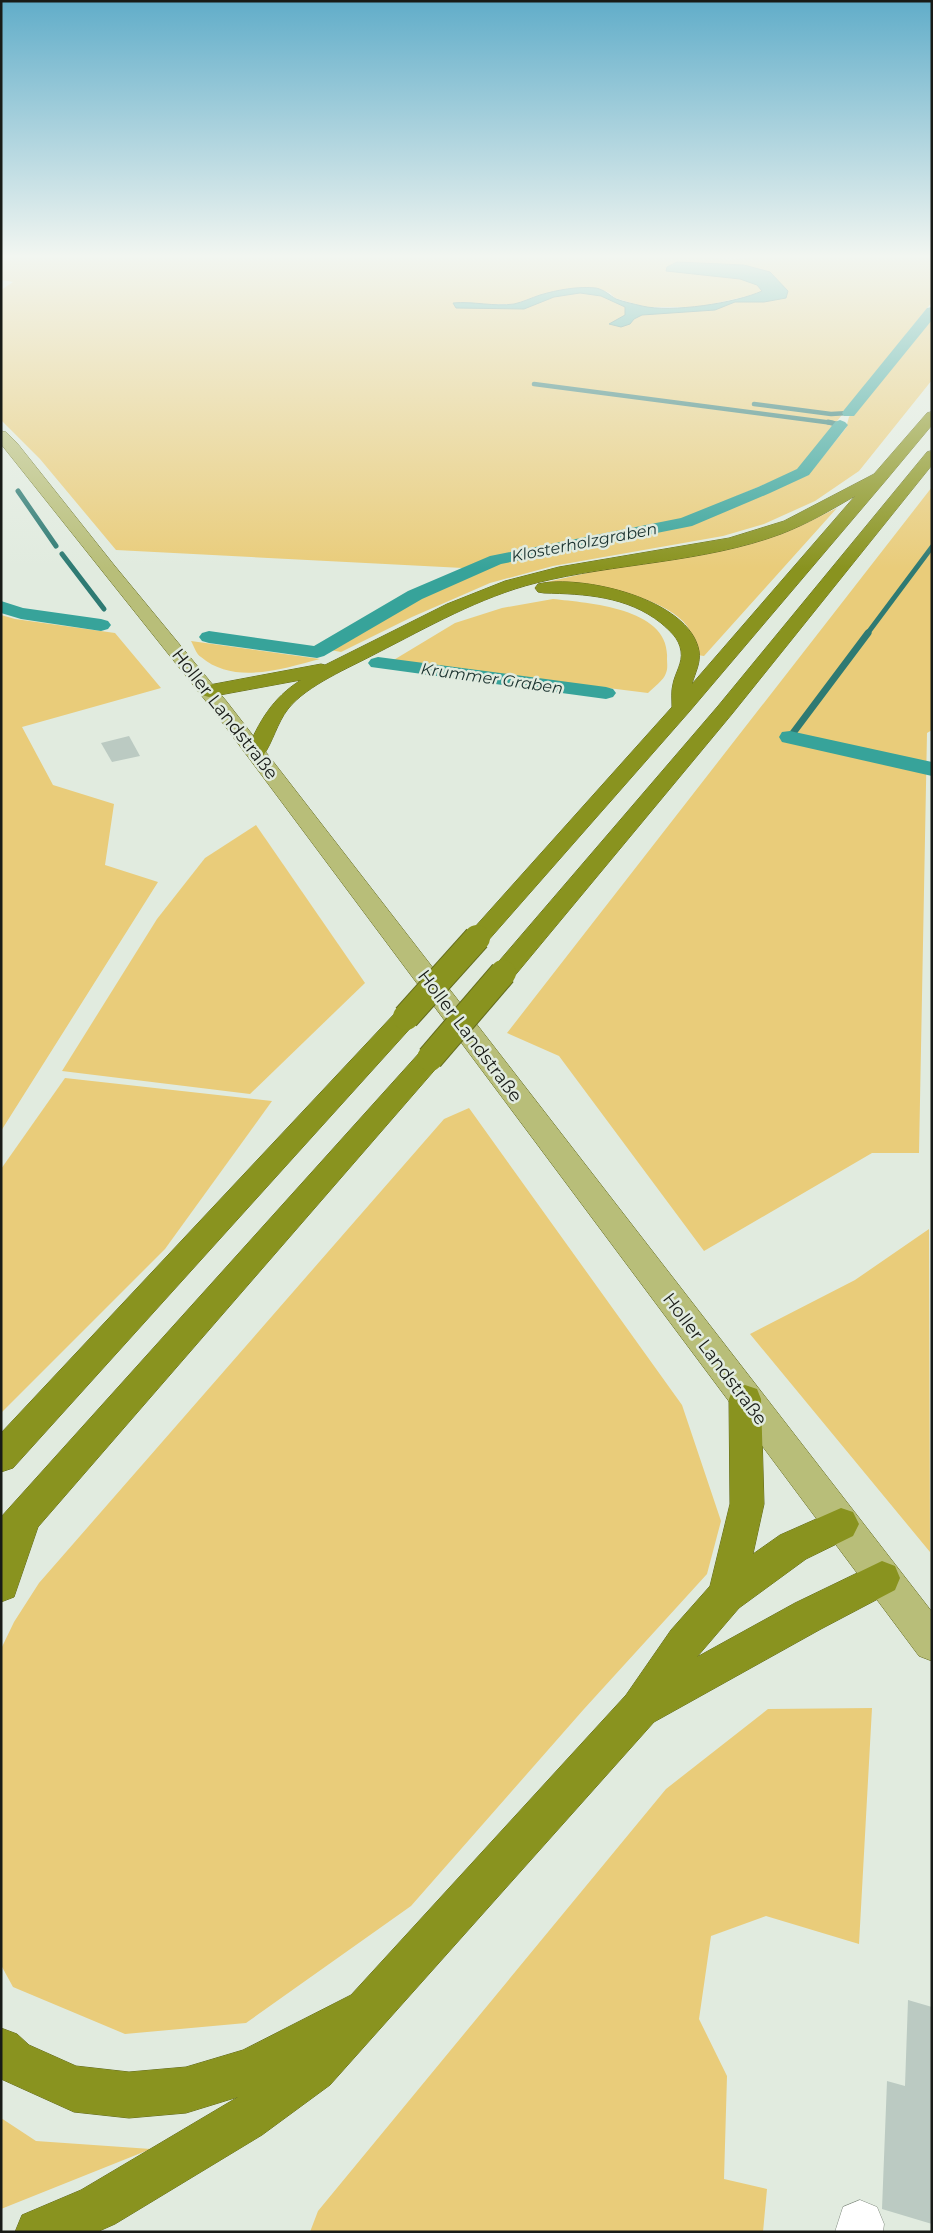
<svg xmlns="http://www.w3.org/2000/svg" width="933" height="2233" font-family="Montserrat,sans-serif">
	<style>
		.green { fill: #e9cc7a; fill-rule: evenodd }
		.water { fill: #37a39a; stroke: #2e7a73 }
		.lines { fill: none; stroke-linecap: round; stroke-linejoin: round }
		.stream-far2 { stroke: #2e7a73; stroke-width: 4.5 }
		.stream-far1 { stroke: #2e7a73; stroke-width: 5 }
		.stream { stroke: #2e7a73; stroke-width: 7 }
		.canal { fill: #37a39a; fill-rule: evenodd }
		.building { fill: #bbcac2 }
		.minor-casing { stroke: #828b80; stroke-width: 1 }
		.major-casing { stroke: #61691c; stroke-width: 1 }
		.highway-casing { stroke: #61691c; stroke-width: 1 }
		.minor { fill: #fff; fill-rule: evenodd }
		.major { fill: #b8be79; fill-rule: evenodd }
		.highway { fill: #89931f; fill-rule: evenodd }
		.highway-bridge-casing { stroke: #61691c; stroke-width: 28; stroke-linecap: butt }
		.highway-bridge { stroke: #89931f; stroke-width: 26 }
		.labels { text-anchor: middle; stroke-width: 5; stroke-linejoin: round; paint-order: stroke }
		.far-water-label { font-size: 16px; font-style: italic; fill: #19312e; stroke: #e1ebdf }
		.street-label { font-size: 18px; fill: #181b17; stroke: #e1ebdf }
	</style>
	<rect width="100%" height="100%" fill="#e1ebdf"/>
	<!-- green -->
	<g class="green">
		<path d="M1,257h711l17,3 23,-3h180v45l-134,168 -117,50 -186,36 -32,12 -347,-18 -76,-91 -39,-39v-130l12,-8 -12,-2zM715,265h29l26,7 18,20 -24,10h-29l-20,8 -73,5 -8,4 -9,-4v-8l-24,-11 -21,-3 -26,4 -30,12 -70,-6 13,-1 11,2h37l27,-10 29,-6h26l13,5 5,5 30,9h54l53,-12 11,-4 -6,-6 -17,-6 -73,-8z"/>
		<path d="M932,316v64l-73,91 -44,30 -51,23 -41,12 -170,30 -63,17 -78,34 -71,35 -16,-3 93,-52 84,-35 191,-38 115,-49 38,-47 3,-11z"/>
		<path d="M932,487v243l-5,3 -8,420h-47l-168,98 -145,-195 -52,-23z"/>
		<path d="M837,508l-133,148 -7,-1c-2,-11 -4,-20 -10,-29 -17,-24 -75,-39 -103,-41 -15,-1 -31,-1 -46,-1l266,-60z"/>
		<path d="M553,599c36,4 117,9 114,59 0,4 1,11 -1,15 -2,7 -13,15 -18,20l-256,-32 63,-38 47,-15z"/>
		<path d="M1,615l14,4 100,14 46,55 -139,39 31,58 61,19 -9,61 53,17 -157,249z"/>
		<path d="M191,641l129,18c-38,10 -86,26 -119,-2 -5,-3 -7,-11 -10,-16z"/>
		<path d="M256,825l109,158 -115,111 -188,-23 95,-152 48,-61z"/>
		<path d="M65,1078l207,23 -107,148 -164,164v-244z"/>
		<path d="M469,1108l213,297 39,116 -14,53 -123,135 -173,197 -165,117 -121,11 -112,-47 -12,-22v-316l13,-27 25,-39 405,-464z"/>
		<path d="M929,1229l1,323 -180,-218 105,-54z"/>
		<path d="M872,1708l-13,236 -93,-28 -55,20 -12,83 28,57 -3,103 43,10 -4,43h-453l8,-21 348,-422 102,-80z"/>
		<path d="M1,2118l35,23 115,8 -150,60z"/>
	</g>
	<!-- water -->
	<path class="water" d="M677,262l67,3 26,7 18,19 -2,7 -22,4h-29l-20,8 -73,5 -8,4 -4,5 -9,3 -12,-3 16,-9v-8l-24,-11 -21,-3 -26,4 -30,12 -68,-1 -3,-5c20,-2 41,4 61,1 9,-2 17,-6 26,-9 17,-5 38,-9 56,-7 9,2 13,7 20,11 8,3 18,5 26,7 29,7 94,-3 120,-15l-5,-6 -17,-6 -74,-8 1,-4z"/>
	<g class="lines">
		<!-- stream-far2 -->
		<g class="stream-far2">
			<path d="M534,384l299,39"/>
			<path d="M754,404l77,10 18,-1"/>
		</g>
		<!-- stream-far1 -->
		<g class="stream-far1">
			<path d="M828,422l12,3"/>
			<path d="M18,491l38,55"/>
			<path d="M62,554l42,55"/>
			<path d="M867,634l65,-87"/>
		</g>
		<!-- stream -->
		<path class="stream" d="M790,737l78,-104"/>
		<!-- canal -->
		<g class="canal">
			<path d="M932,307v13l-78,96h-10l-2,-3 2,-3 83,-102z"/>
			<path d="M840,420l5,2 3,3 -39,50 -39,18 -78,33 -191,38 -79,35 -98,57 -7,2 -108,-15 -7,-2 -3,-4 3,-4 7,-2 105,15 94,-55 82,-35 191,-38 77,-31 39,-18 38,-47z"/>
			<path d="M1,601l22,7 78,11 7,2 3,4 -3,4 -7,2 -80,-12 -20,-6z"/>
			<path d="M378,657l228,30 7,2 3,4 -3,4 -7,2 -235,-32 -3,-4 3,-4z"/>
			<path d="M790,731l142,31v14l-150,-34 -3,-5 3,-5z"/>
		</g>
	</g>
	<!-- building -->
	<g class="building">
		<path d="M129,736l11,20 -28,6 -11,-19z"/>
		<path d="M908,2000l24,7v217l-50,-15 5,-128 18,5z"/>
	</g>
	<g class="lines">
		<defs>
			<path id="minor" d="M860,2200l17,7 7,17 -1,8h-48l8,-25z"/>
			<path id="major" d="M1,431l5,1 11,11 97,122 113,137 705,910v49l-13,-5 -706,-946 -212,-266z"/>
			<g id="highway">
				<path d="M932,412v13l-45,54 -198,233 -203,231 -9,3 -9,-3 -3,-5 207,-231c0,-8 -1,-16 1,-23 2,-11 10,-21 8,-33 -2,-13 -11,-20 -20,-28 -34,-27 -76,-29 -117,-30l-6,-1 -3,-4 3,-4c43,-10 152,15 161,67 2,12 -4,22 -7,33l163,-188c-24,14 -48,28 -74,38 -78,29 -165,29 -245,49 -56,14 -108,44 -159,70 -28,15 -70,32 -89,56 -11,14 -15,33 -25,47l-7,2 -7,-2 -3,-4c13,-30 26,-54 55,-72l-92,17 -7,-2 -3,-4 3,-4 7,-2 112,-21 4,1 122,-61 58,-23 54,-14 170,-29 55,-17 90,-47 53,-61z"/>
				<path d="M932,451v14l-200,249 -220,265 -9,2 -9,-2 -3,-6 3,-6 224,-261 209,-254z"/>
				<path d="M406,1008l9,3 4,6 -4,6 -402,445 -12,4v-39l396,-422z"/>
				<path d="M430,1049l9,2 4,7 -4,7 -401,462 -24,70 -13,5v-85l420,-466z"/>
				<path d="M745,1385l12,4 4,10 3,105 -11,50 27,-19 61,-27 12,4 6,12 -6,12 -47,23 -67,49 -42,49 98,-54 87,-42 13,5 5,12 -5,12 -74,39 -167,93 -324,363 -68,50 -147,89 -18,8h-82l7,-17 59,-25 157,-93 -52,16 -57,5 -55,-6 -73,-33v-51l16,6 12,11 47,21 53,6 57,-5 57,-17 108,-55 275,-300 45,-65 39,-44 20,-82 -1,-105 4,-10z"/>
			</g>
		</defs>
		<!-- minor casing -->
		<use href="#minor" class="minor-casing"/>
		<!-- major casing -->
		<use href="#major" class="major-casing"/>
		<!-- highway casing -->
		<use href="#highway" class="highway-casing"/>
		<!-- minor -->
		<use href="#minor" class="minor"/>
		<!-- major -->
		<use href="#major" class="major"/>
		<!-- highway -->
		<use href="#highway" class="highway"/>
		<defs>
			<g id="highway-bridge">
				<path d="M406,1017l71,-79"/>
				<path d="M430,1058l73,-85"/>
			</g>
		</defs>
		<!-- highway-bridge casing -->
		<use href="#highway-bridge" class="highway-bridge-casing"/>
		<!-- highway-bridge -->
		<use href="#highway-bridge" class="highway-bridge"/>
	</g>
	<!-- sky -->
	<linearGradient id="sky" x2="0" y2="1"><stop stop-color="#61adc9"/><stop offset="0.45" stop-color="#f2f6f1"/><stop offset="1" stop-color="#f2f6f1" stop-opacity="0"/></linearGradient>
	<rect width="933" height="569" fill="url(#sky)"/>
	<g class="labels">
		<!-- far-water labels -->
		<g class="far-water-label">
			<text transform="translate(584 542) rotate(-11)" y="6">Klosterholzgraben</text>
			<text transform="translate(492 678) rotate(8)" y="6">Krummer Graben</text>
		</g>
		<!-- street labels -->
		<g class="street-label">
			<text transform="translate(225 714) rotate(52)" y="6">Holler Landstraße</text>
			<text transform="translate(470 1036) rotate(53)" y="6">Holler Landstraße</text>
			<text transform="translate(715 1359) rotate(53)" y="6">Holler Landstraße</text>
		</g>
	</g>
	<!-- border -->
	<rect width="933" height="2233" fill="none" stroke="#181b17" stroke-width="5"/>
</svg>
